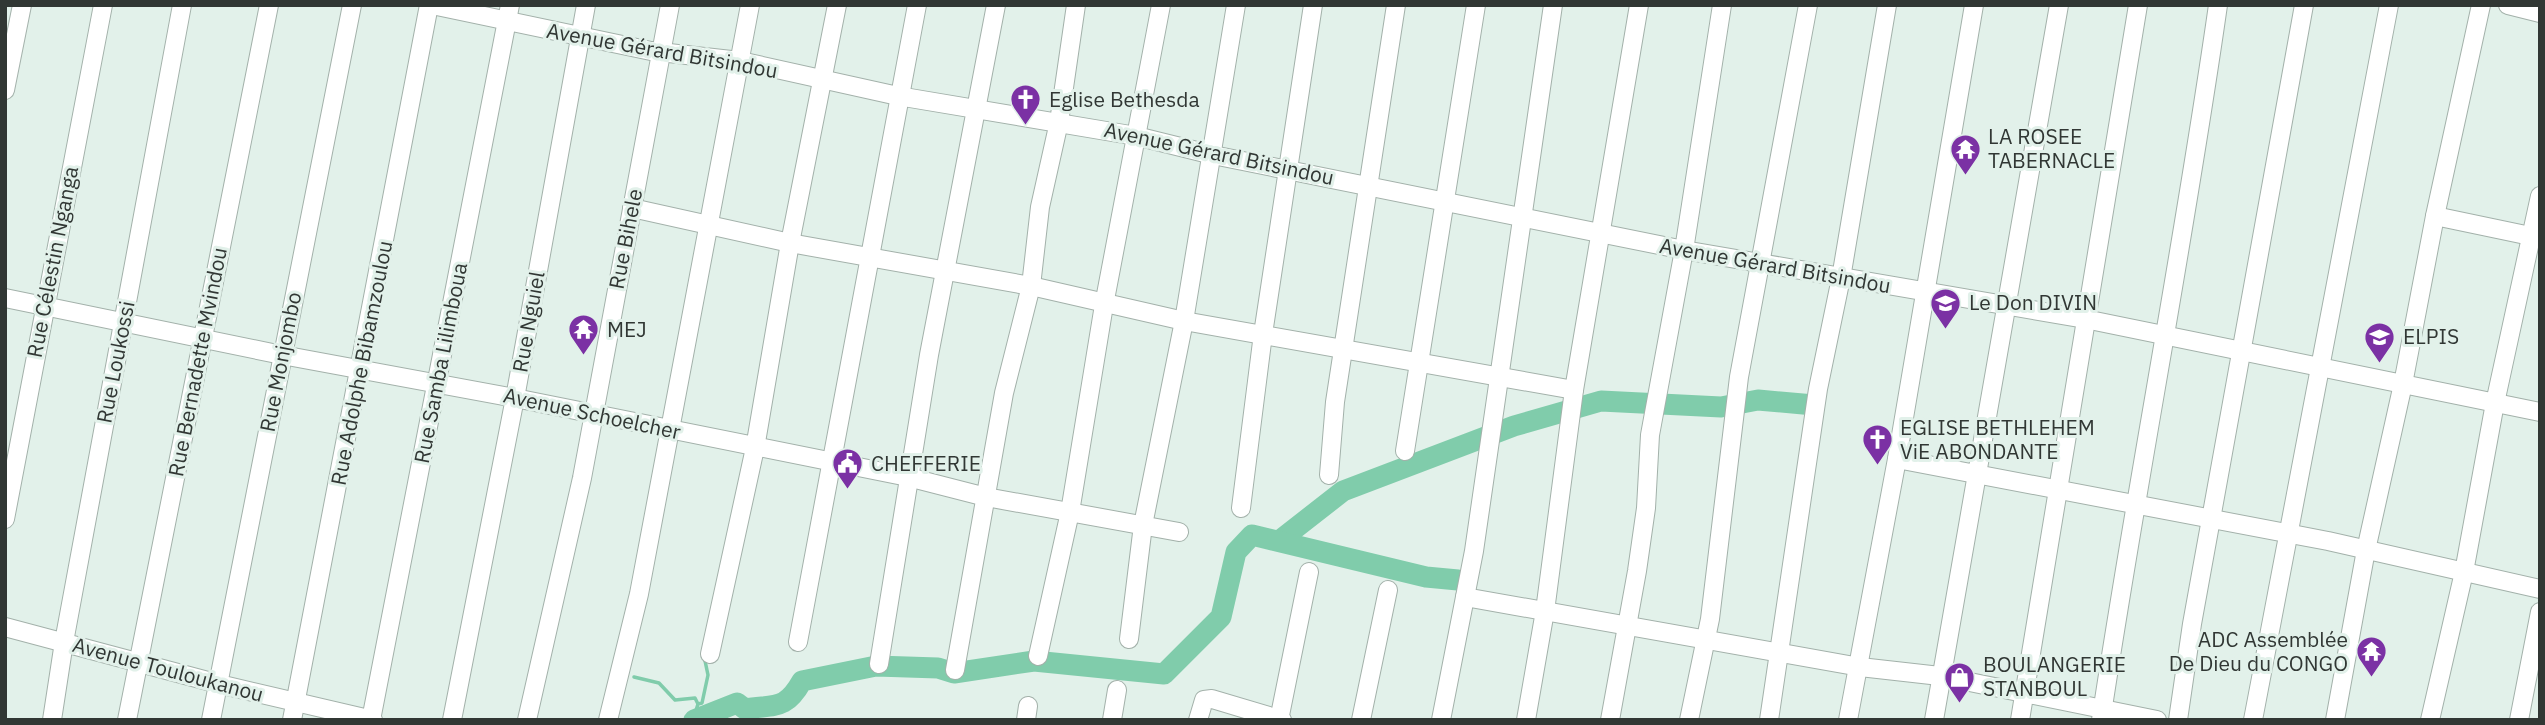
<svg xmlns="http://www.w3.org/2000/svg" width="2545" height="725" font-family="'IBM Plex Sans',sans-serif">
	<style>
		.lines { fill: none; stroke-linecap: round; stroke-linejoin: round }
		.stream { stroke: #80ccab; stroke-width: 3.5 }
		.river { stroke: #80ccab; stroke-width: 21 }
		.minor-casing { stroke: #a3b1aa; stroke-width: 20 }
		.minor { stroke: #fff; stroke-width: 18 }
		.labels { text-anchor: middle; stroke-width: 6; stroke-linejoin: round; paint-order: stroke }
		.street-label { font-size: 21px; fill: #313734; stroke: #e2f1ea }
		.poi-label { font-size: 21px; fill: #313734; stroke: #e2f1ea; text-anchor: start }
	</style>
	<rect width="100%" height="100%" fill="#e2f1ea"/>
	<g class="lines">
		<!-- stream -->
		<g class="stream">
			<path d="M634,677l25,6 16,17 20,-2 3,6"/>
			<path d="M694,717l4,-13 4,-1 6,-28 -4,-19"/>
		</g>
		<!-- river -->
		<g class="river">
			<path d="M1279,541l64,-50 171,-65 87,-25 120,6 37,-7 56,5"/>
			<path d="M694,720l43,-17 8,6c30,-5 40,2 57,-28l74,-15 62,2 16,5 80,-12 130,13 57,-57 15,-65 16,-17 174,42 32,3"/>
		</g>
		<defs>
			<g id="minor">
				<path d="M432,5l219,46 89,10 158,35 238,40 77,19 471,95 401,69 455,93"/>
				<path d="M2508,5l32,8"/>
				<path d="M5,90l17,-85"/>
				<path d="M632,208l158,35 241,43 153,35 390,69"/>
				<path d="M2435,216l105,22"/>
				<path d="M5,298l277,57 233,43 393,79 78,20 193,35"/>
				<path d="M1405,451l71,-446"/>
				<path d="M1897,459l431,82 212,48"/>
				<path d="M1329,475l6,-73 61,-397"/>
				<path d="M1241,508l22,-174 50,-329"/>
				<path d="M5,519l98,-514"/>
				<path d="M1465,597l395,70 80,9 217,44"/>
				<path d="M5,627l214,57 154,36"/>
				<path d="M1129,639l14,-114 41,-204 52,-316"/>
				<path d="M798,642l119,-637"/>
				<path d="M710,654l45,-206 35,-205 47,-238"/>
				<path d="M1038,656l32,-144 34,-207 57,-300"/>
				<path d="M879,664l50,-309 67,-350"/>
				<path d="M955,670l49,-277 27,-107 9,-79 19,-85 17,-117"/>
				<path d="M52,720l12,-78 118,-637"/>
				<path d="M127,720l142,-715"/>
				<path d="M211,720l141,-715"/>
				<path d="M292,720l137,-715"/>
				<path d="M371,720l139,-715"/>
				<path d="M452,720l63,-322 71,-393"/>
				<path d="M527,720l55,-242 88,-473"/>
				<path d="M608,720l31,-126 111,-589"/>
				<path d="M1026,720l2,-14"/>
				<path d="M1112,720l5,-30"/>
				<path d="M1198,720l6,-20 8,-1 70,21"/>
				<path d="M1279,720l30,-148"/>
				<path d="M1361,720l27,-130"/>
				<path d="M1441,720l33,-169 79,-546"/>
				<path d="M1526,720l19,-109 29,-221 65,-385"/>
				<path d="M1610,720l27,-149 9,-63 4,-73 34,-185 38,-245"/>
				<path d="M1689,720l21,-101 29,-242 69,-372"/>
				<path d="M1769,720l49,-331 23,-111 46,-273"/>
				<path d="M1848,720l49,-261 77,-454"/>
				<path d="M1934,720l125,-715"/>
				<path d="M2020,720l118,-715"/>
				<path d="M2101,720c36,-239 83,-476 117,-715"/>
				<path d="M2178,720l14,-96 112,-619"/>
				<path d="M2253,720l136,-715"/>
				<path d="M2335,720l31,-170 37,-166 32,-168 46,-211"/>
				<path d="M2430,720l34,-148 31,-169 45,-207"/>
				<path d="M2519,720l21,-108"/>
			</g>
		</defs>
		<!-- minor casing -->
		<use href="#minor" class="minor-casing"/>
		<!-- minor -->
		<use href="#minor" class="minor"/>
	</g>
	<!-- icons -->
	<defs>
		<symbol id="church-pin" viewBox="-11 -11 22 30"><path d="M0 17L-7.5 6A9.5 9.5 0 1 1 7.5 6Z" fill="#7b31a4" stroke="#e2f1ea"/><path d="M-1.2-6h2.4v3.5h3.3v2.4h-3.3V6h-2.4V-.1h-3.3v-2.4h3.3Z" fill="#fff"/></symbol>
		<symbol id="temple-pin" viewBox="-11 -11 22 30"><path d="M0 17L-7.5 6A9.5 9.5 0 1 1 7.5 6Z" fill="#7b31a4" stroke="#e2f1ea"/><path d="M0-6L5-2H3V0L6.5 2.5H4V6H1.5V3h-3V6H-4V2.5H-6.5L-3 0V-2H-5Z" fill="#fff"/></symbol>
		<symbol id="school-pin" viewBox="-11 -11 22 30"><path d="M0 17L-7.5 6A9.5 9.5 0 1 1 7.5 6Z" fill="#7b31a4" stroke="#e2f1ea"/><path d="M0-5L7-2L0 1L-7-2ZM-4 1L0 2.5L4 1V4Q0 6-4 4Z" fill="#fff"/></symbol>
		<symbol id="civic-pin" viewBox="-11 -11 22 30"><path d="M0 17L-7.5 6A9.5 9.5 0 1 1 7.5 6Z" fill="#7b31a4" stroke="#e2f1ea"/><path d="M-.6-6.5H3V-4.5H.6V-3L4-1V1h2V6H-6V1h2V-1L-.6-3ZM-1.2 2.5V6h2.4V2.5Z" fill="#fff"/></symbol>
		<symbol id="shop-pin" viewBox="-11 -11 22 30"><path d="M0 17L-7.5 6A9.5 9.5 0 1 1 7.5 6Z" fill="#7b31a4" stroke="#e2f1ea"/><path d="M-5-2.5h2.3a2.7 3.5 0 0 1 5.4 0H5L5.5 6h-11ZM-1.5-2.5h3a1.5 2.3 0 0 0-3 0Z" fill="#fff"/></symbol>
	</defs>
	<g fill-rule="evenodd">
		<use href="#church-pin" x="1008" y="82" width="35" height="47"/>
		<use href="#temple-pin" x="1948" y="132" width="35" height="47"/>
		<use href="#school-pin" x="1928" y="286" width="35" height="47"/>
		<use href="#temple-pin" x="566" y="312" width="35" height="47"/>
		<use href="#school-pin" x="2362" y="320" width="35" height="47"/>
		<use href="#church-pin" x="1860" y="422" width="35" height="47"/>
		<use href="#civic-pin" x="830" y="446" width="35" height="47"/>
		<use href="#temple-pin" x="2354" y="634" width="35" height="47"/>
		<use href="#shop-pin" x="1942" y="660" width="35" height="47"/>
	</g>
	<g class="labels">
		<!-- street labels -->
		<g class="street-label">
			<text transform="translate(662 51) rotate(10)" y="7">Avenue Gérard Bitsindou</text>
			<text transform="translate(1219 154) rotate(12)" y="7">Avenue Gérard Bitsindou</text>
			<text transform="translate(626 239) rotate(-79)" y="7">Rue Bihele</text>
			<text transform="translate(53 262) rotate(-79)" y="7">Rue Célestin Nganga</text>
			<text transform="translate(1775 266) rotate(10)" y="7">Avenue Gérard Bitsindou</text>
			<text transform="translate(529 322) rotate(-80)" y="7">Rue Nguiel</text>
			<text transform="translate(116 362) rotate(-79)" y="7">Rue Loukossi</text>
			<text transform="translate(198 362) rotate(-79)" y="7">Rue Bernadette Mvindou</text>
			<text transform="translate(281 362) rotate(-79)" y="7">Rue Monjombo</text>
			<text transform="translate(362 363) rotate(-79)" y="7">Rue Adolphe Bibamzoulou</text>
			<text transform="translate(441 363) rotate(-79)" y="7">Rue Samba Lilimboua</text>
			<text transform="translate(592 414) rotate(12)" y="7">Avenue Schoelcher</text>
			<text transform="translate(168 670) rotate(15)" y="7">Avenue Touloukanou</text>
		</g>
		<!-- poi labels -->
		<g class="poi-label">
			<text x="1049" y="107">Eglise Bethesda</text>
			<text x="1988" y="144">LA ROSEE<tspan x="1988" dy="24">TABERNACLE</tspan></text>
			<text x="1969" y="310">Le Don DIVIN</text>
			<text x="607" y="337">MEJ</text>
			<text x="2403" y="344">ELPIS</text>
			<text x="1900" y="435">EGLISE BETHLEHEM<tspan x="1900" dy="24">ViE ABONDANTE</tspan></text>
			<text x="871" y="471">CHEFFERIE</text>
			<text x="2348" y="647" text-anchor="end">ADC Assemblée<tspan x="2348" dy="24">De Dieu du CONGO</tspan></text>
			<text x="1983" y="672">BOULANGERIE<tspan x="1983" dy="24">STANBOUL</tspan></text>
		</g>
	</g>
	<!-- border -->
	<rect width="2545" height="725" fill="none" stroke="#313734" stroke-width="14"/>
</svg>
